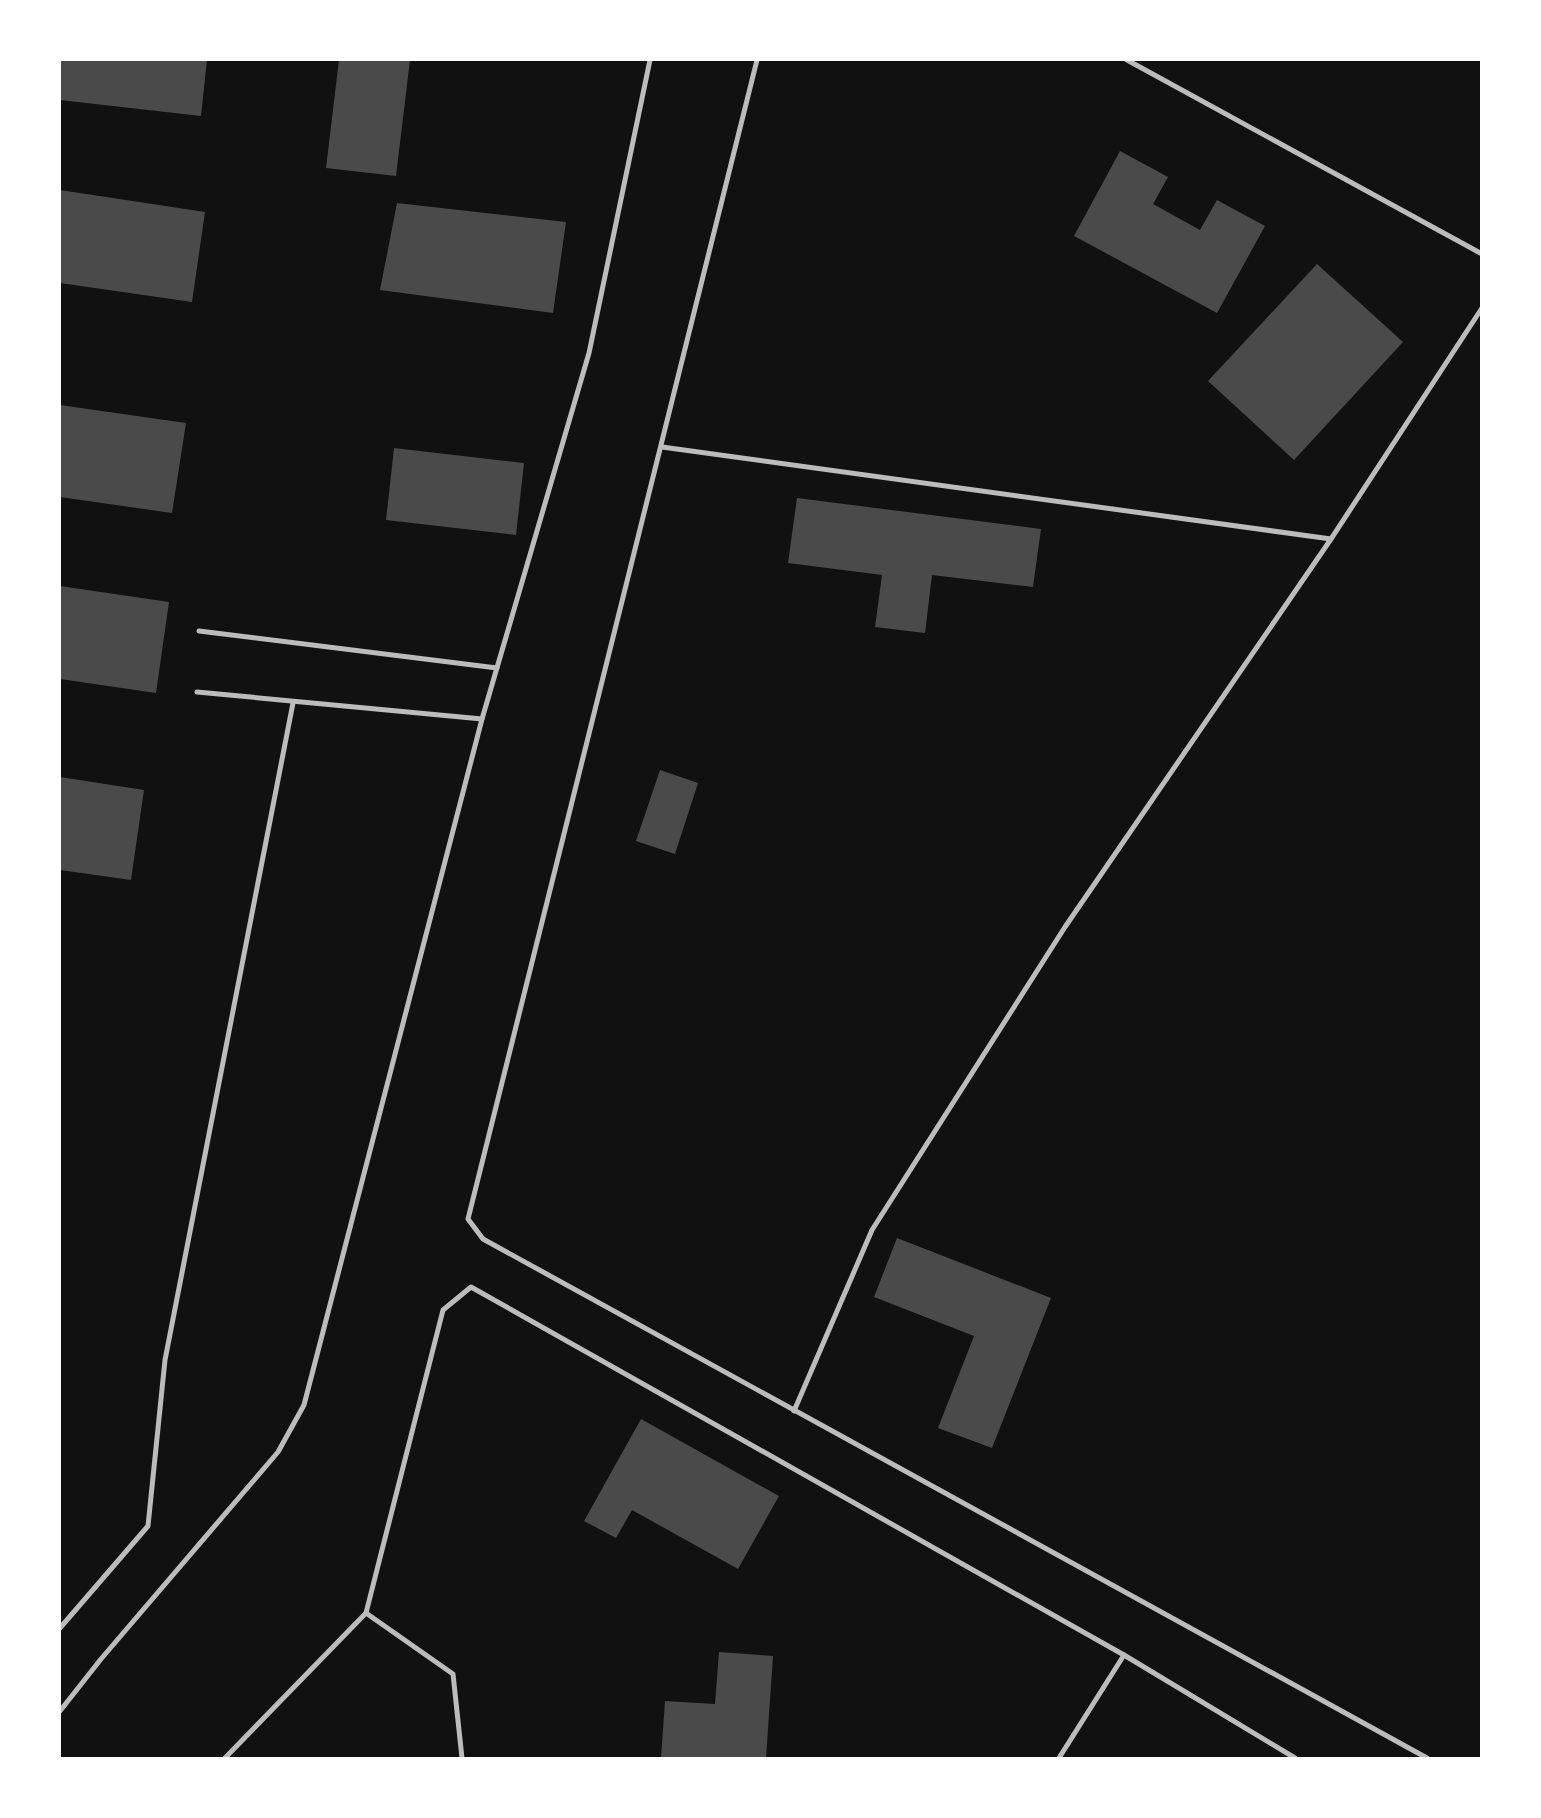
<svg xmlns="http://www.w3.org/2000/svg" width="1541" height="1818" font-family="'Sofia Sans Condensed',sans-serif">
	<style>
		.building { fill: #4a4a4a }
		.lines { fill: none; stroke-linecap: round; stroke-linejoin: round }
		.service { stroke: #bcbcbc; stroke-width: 5 }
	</style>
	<rect width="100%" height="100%" fill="#111"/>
	<!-- building -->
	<g class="building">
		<path d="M60,60h147l-6,56 -141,-16z"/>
		<path d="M339,60h71l-14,116 -70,-8z"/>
		<path d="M1120,151l48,26 -15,27 47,26 17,-30 48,26 -48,87 -143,-77z"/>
		<path d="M60,190l145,22 -13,90 -132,-19z"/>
		<path d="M397,203l169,19 -13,91 -173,-23z"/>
		<path d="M1317,264l86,78 -109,118 -86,-79z"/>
		<path d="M60,405l126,18 -14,90 -112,-16z"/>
		<path d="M394,448l130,15 -8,72 -130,-15z"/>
		<path d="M797,498l244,31 -8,58 -101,-12 -7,58 -50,-6 7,-52 -94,-12z"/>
		<path d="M60,586l109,16 -13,91 -96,-14z"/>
		<path d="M660,770l38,13 -23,71 -39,-13z"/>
		<path d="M60,777l84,13 -13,90 -71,-10z"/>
		<path d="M897,1238l154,60 -59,150 -54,-20 36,-92 -100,-39z"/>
		<path d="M641,1419l138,77 -41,73 -106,-59 -16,28 -32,-17z"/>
		<path d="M719,1652l54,4 -7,102h-105l4,-57 50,3z"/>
	</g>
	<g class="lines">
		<!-- service -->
		<g class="service">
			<path d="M757,60l-289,1159 15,20 944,519"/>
			<path d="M1127,60l355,194"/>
			<path d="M662,447l669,92"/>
			<path d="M199,631l298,37"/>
			<path d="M197,692l285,27"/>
			<path d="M794,1411l78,-181 193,-303 266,-388 151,-231"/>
			<path d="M366,1613l87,61 9,84"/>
			<path d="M60,1628l88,-102 17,-166 128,-657"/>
			<path d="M60,1711l41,-52 177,-207 26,-47 178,-686 107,-366 61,-293"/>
			<path d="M225,1758l141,-145 77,-303 28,-23 653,368"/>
			<path d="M1059,1758l65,-103 171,103"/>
		</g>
	</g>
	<!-- border -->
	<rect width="1541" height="1818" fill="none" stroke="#ffffff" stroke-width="122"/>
</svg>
